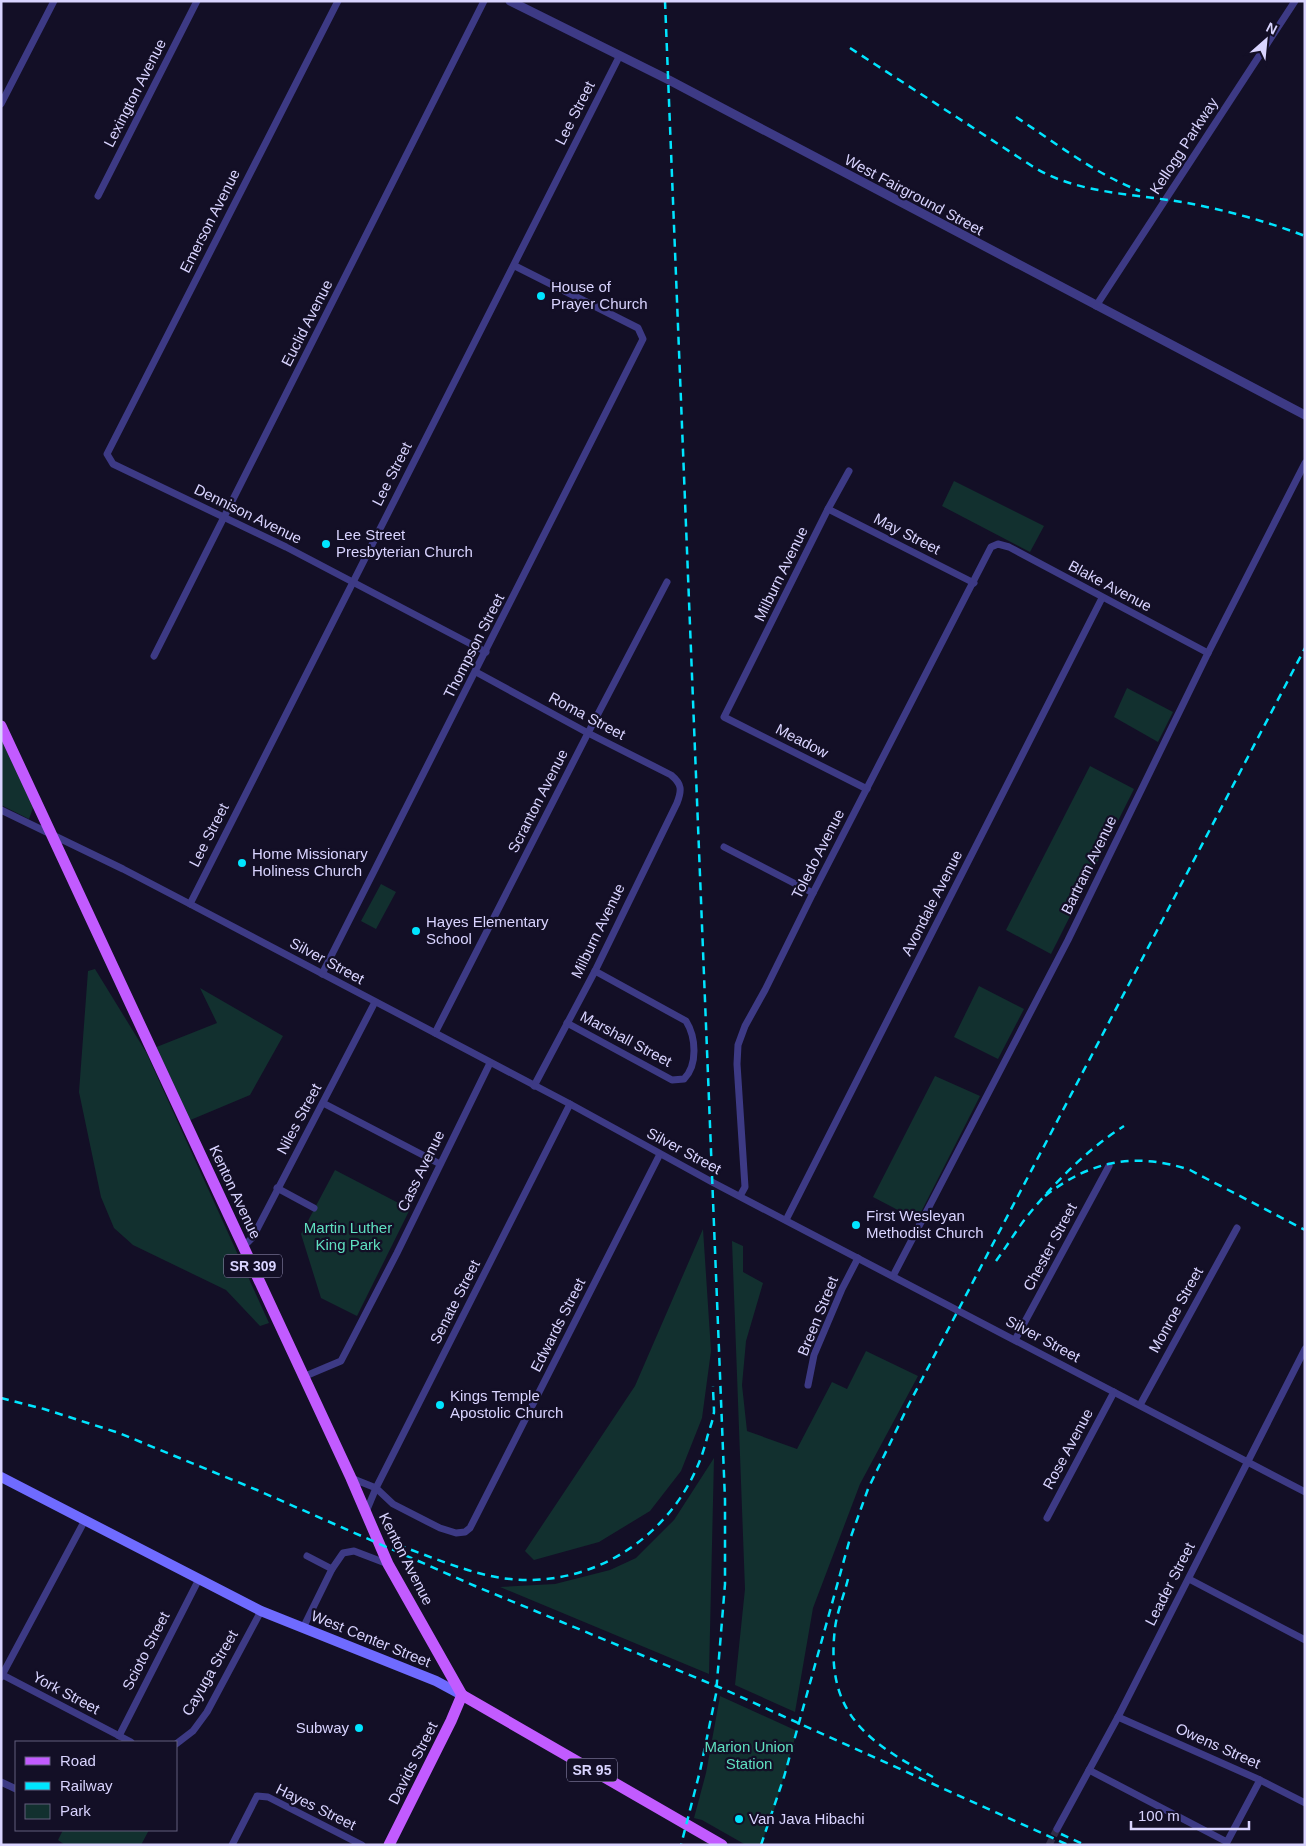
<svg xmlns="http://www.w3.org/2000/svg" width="1306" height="1846" font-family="Helvetica,sans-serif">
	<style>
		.green { fill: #12302f }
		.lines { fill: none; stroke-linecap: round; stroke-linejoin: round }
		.minor-tunnel { stroke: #312d47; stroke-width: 7; stroke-dasharray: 7 3.5; stroke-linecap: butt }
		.minor { stroke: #3d3a85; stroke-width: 7 }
		.tertiary { stroke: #3d3a85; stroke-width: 9 }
		.secondary { stroke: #6f6bff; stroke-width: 10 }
		.primary { stroke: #c25bff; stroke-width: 11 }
		.rail { stroke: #00e5ff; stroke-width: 2.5; stroke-dasharray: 8 6; stroke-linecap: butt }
		.poi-dot { fill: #00e5ff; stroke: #130f26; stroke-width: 2 }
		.labels { text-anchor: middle; stroke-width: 4.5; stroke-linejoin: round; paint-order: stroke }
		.shield { fill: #130f26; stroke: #9e99be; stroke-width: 1 }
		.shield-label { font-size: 14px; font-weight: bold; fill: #d9d4ff }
		.street-label { font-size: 15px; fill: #d9d4ff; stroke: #130f26 }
		.poi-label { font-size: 15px; fill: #d9d4ff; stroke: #130f26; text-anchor: start }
		.park-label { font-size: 15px; fill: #5fe0c0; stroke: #130f26 }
	</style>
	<rect width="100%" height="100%" fill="#130f26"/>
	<!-- green -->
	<g class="green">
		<path d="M954,481l90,45 -14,26 -88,-46z"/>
		<path d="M1127,688l46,24 -15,30 -44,-25z"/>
		<path d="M1,736l33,69 -5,14 -28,-14z"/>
		<path d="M1090,766l44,23 -83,165 -45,-24z"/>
		<path d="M381,884l15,8 -20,37 -15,-8z"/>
		<path d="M95,969l51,83 123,271 -9,3 -34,-36 -93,-45 -19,-17 -13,-31 -22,-105 9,-121z"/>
		<path d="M979,986l45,23 -26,50 -44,-22z"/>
		<path d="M200,988l83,48 -33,59 -62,26 -34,-73 63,-25z"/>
		<path d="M935,1076l45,20 -63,124 -44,-23z"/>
		<path d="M335,1170l75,39 -53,107 -36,-18 -20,-64z"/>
		<path d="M703,1229l8,122 -9,67 -21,53 -31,40 -51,31 -65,18 -9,-9 110,-165z"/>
		<path d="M732,1241l11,5v26l20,11 -17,58 -4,44 5,46 50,18 35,-67 15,7 19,-38 52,25 -58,108 -47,124 -18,104 -60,-27 10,-96z"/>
		<path d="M714,1458l-5,216 -209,-87 55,-3 55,-14 26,-12 38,-38z"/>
		<path d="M720,1696l77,35 -23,79 -13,35h-15l-44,-25 -8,-2 12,-45z"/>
		<path d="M63,1830h86l-8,15h-76l-7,-5z"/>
	</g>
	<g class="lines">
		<!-- minor-tunnel -->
		<path class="minor-tunnel" d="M1049,1845l8,-16"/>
		<!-- minor -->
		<g class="minor">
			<path d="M338,1l-231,453 6,10 173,83 200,105"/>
			<path d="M1,104l53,-103"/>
			<path d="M98,196l99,-195"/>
			<path d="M1096,306l199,-305"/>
			<path d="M849,471l-21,38 -104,208 143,72"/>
			<path d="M828,509l146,74"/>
			<path d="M154,656l330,-655"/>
			<path d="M476,672l112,61 83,42c11,9 11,15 6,28l-82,168 -61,115"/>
			<path d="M1,810l122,59 67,35 380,200 142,78 593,310"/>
			<path d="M724,847l89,46"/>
			<path d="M190,904l429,-847"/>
			<path d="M322,974l321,-635 -5,-11 -123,-62"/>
			<path d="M567,1023l105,57 12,-1c14,-14 12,-42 2,-58l-91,-50"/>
			<path d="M435,1033l153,-300 79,-151"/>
			<path d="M323,1103l117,61"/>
			<path d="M277,1188l37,20"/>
			<path d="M740,1196l5,-9 -8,-123 1,-19 7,-19 20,-36 48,-97 178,-346 7,-3 11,3 199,106"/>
			<path d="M786,1220l316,-622"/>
			<path d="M244,1246l9,-9 122,-235"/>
			<path d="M893,1276l175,-336 140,-287 97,-190"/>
			<path d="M1015,1340l94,-174"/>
			<path d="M303,1377l38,-16 56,-108 93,-190"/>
			<path d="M808,1385l6,-30 28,-66 16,-31"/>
			<path d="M1140,1405l97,-177"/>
			<path d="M351,1478l25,10 17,16 47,24 16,5 9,-1 5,-4 190,-374"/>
			<path d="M366,1512l10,-24 194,-384"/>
			<path d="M1047,1518l67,-126"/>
			<path d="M307,1556l25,13 11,-16 11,-2 34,13"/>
			<path d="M1189,1579l116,61"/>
			<path d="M303,1628l29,-59"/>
			<path d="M1,1674l130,68"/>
			<path d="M1,1677l84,-157"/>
			<path d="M1118,1717l142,63 45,23"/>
			<path d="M119,1736l80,-157"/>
			<path d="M176,1744l17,-13 14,-19 54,-101"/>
			<path d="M1089,1770l138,72 33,-62"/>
			<path d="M1,1782l15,7"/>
			<path d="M1057,1829l61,-112 187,-368"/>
			<path d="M232,1845l25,-49 11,1 94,48"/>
		</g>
		<!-- tertiary -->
		<path class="tertiary" d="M510,1l159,79 636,335"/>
		<!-- secondary -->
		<path class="secondary" d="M1,1477l260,134 175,70 26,14"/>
		<!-- primary -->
		<g class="primary">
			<path d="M1,726l350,752 37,86 74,131"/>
			<path d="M462,1695l260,150"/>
			<path d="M389,1845l62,-124 11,-26"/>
		</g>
		<!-- rail -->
		<g class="rail">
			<path d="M665,1l60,1499v84l-9,110 -16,77 -19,74"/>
			<path d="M850,48l182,118c43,28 106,28 155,37 38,7 82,19 118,33"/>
			<path d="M1016,117c40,26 79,57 124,74"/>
			<path d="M1045,1196c46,-36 91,-44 145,-26l115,60"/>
			<path d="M996,1261c11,-15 21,-32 33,-47 27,-33 59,-65 95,-88"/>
			<path d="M1,1398l43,11 75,24 138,57 218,96 246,102 347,157"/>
			<path d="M398,1545c42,15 87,36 132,35 84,-1 157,-61 177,-142 2,-8 6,-17 7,-26 0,-8 -1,-18 -1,-26"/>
			<path d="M848,1579c-4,16 -11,33 -13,49 -10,84 30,113 98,149"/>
			<path d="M768,1750l12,5"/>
			<path d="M1061,1834l24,11"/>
			<path d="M761,1845l23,-68 65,-235 19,-53 41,-85 396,-756"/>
		</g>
	</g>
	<!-- markers -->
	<g class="poi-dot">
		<circle cx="541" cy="296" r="5"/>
		<circle cx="326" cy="544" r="5"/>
		<circle cx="242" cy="863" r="5"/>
		<circle cx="416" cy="931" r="5"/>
		<circle cx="856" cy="1225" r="5"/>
		<circle cx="440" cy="1405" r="5"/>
		<circle cx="359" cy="1728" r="5"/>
		<circle cx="739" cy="1819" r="5"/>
	</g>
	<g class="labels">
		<!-- shield labels -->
		<g class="shield">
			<rect x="224" y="1254.5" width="58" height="23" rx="4"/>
			<rect x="567" y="1758.5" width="50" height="23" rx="4"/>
		</g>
		<g class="shield-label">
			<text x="253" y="1271">SR 309</text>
			<text x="592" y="1775">SR 95</text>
		</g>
		<!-- street labels -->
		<g class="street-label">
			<text transform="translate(135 93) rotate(-63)" y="5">Lexington Avenue</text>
			<text transform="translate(575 113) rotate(-63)" y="5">Lee Street</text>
			<text transform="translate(1184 146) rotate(-57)" y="5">Kellogg Parkway</text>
			<text transform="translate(914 195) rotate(28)" y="5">West Fairground Street</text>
			<text transform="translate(210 221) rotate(-63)" y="5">Emerson Avenue</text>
			<text transform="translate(307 323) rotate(-63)" y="5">Euclid Avenue</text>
			<text transform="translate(392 474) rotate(-63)" y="5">Lee Street</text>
			<text transform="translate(248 514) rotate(26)" y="5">Dennison Avenue</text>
			<text transform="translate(907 534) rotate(27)" y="5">May Street</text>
			<text transform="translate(781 574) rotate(-64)" y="5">Milburn Avenue</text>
			<text transform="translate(1110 586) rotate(28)" y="5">Blake Avenue</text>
			<text transform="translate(474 646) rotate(-63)" y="5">Thompson Street</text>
			<text transform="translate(587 716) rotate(28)" y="5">Roma Street</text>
			<text transform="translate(802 741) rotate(27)" y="5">Meadow</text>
			<text transform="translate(538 801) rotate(-63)" y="5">Scranton Avenue</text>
			<text transform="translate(209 835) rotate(-63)" y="5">Lee Street</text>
			<text transform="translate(818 854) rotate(-63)" y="5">Toledo Avenue</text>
			<text transform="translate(1089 865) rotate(-64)" y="5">Bartram Avenue</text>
			<text transform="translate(932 903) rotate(-63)" y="5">Avondale Avenue</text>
			<text transform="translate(598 931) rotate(-64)" y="5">Milburn Avenue</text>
			<text transform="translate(327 961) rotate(28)" y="5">Silver Street</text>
			<text transform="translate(626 1039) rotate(28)" y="5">Marshall Street</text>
			<text transform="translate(299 1119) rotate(-62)" y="5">Niles Street</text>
			<text transform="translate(684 1151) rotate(28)" y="5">Silver Street</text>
			<text transform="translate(421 1171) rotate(-64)" y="5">Cass Avenue</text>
			<text transform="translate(235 1192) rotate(65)" y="5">Kenton Avenue</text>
			<text transform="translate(1050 1247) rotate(-62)" y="5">Chester Street</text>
			<text transform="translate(455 1302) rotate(-63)" y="5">Senate Street</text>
			<text transform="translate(1176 1310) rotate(-61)" y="5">Monroe Street</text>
			<text transform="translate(818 1316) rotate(-68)" y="5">Breen Street</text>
			<text transform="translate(558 1325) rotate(-63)" y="5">Edwards Street</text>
			<text transform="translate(1043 1339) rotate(28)" y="5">Silver Street</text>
			<text transform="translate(1068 1449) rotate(-62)" y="5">Rose Avenue</text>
			<text transform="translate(406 1559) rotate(63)" y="5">Kenton Avenue</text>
			<text transform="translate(1170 1584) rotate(-63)" y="5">Leader Street</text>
			<text transform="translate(371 1639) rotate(22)" y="5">West Center Street</text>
			<text transform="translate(146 1651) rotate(-63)" y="5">Scioto Street</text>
			<text transform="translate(210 1673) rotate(-60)" y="5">Cayuga Street</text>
			<text transform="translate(66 1693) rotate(28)" y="5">York Street</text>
			<text transform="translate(1218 1746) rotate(24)" y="5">Owens Street</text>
			<text transform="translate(413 1763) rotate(-63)" y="5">Davids Street</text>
			<text transform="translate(316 1807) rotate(26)" y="5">Hayes Street</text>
		</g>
		<!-- poi labels -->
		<g class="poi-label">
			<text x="551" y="292">House of<tspan x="551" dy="17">Prayer Church</tspan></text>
			<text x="336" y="540">Lee Street<tspan x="336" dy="17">Presbyterian Church</tspan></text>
			<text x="252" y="859">Home Missionary<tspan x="252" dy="17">Holiness Church</tspan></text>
			<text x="426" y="927">Hayes Elementary<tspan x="426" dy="17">School</tspan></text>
			<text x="866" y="1221">First Wesleyan<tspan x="866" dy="17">Methodist Church</tspan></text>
			<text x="450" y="1401">Kings Temple<tspan x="450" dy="17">Apostolic Church</tspan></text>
			<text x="349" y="1733" text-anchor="end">Subway</text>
			<text x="749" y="1824">Van Java Hibachi</text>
		</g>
		<!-- park labels -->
		<g class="park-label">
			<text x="348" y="1233">Martin Luther<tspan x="348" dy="17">King Park</tspan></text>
			<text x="749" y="1752">Marion Union<tspan x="749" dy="17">Station</tspan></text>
		</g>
	</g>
	<!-- border -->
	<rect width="1306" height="1846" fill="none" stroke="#d9d4ff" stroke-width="5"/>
	<!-- legend -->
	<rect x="15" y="1741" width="162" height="90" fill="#130f26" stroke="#625e7d"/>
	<rect x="25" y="1757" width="25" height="8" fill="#c25bff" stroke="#625e7d"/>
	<text x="60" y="1766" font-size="15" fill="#d9d4ff">Road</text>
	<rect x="25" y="1782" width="25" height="8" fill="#00e5ff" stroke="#625e7d"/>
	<text x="60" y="1791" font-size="15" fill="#d9d4ff">Railway</text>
	<rect x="25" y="1804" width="25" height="15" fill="#12302f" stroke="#625e7d"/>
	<text x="60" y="1816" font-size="15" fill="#d9d4ff">Park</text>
	<!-- north arrow -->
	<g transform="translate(1266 40) rotate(27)" stroke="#130f26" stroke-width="4" paint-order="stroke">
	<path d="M0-4L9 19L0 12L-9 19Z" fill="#d9d4ff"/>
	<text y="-8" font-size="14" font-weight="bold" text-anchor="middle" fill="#d9d4ff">N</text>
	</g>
	<!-- scale -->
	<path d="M1131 1821v8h118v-8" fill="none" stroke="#d9d4ff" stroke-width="2.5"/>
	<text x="1138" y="1821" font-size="15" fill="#d9d4ff" stroke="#130f26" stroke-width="4" paint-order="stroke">100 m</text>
</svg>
